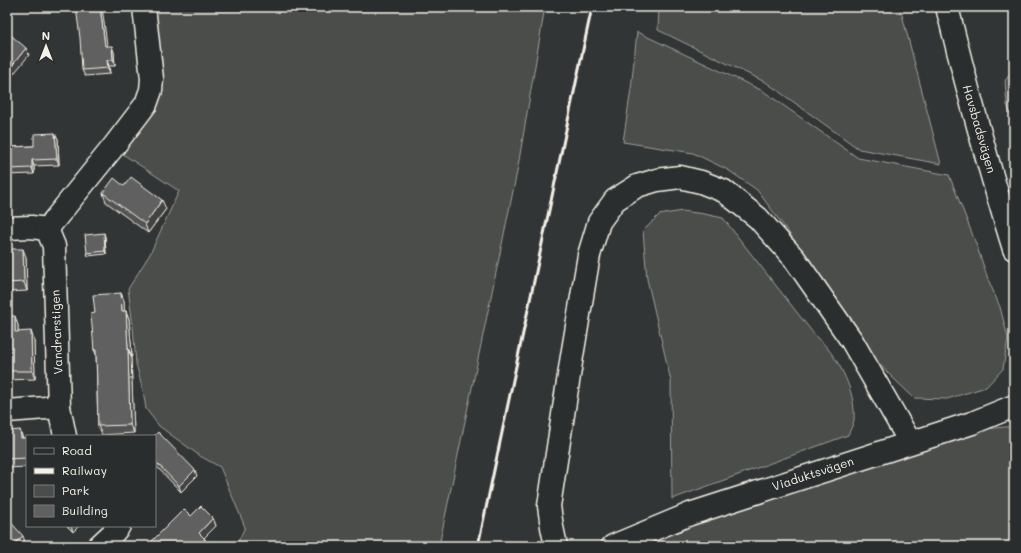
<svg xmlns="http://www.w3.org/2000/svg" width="1021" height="553" font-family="Mali,sans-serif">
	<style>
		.green { fill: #4b4d4c; stroke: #a09f9a }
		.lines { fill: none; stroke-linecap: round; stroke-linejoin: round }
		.minor-casing { stroke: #f4f1e8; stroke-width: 25 }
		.major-casing { stroke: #f4f1e8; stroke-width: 25 }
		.minor { stroke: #2a2d2e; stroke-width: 22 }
		.major { stroke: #2a2d2e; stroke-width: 22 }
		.rail { stroke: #f4f1e8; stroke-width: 3 }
		.wall { fill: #525352; stroke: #f4f1e8 }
		.shaded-wall { fill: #424342; stroke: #f4f1e8 }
		.building { fill: #5f605f; stroke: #f4f1e8 }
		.labels { text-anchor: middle; stroke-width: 3; stroke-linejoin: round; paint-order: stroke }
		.street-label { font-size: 12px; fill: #f4f1e8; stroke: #2a2d2e }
	</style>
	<rect width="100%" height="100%" fill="#323535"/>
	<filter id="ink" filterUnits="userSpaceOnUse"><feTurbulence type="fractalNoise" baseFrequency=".025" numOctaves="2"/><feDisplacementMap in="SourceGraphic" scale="8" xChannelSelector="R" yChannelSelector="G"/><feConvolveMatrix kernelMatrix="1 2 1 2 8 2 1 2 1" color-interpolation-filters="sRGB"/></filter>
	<g filter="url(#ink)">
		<!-- green -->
		<g class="green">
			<path d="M146,7h399l-28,165 -78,374h-203l9,-19 -25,-60 -20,-11 -41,-30 -13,-17 -3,-19 -7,-26 -3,-38 -5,-37 22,-35 29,-63 -64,-42 16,-25 19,-71z"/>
			<path d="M659,7h241l41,157 -82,-15 -92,-66 -109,-53z"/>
			<path d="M637,32l126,59 95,67 91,17 26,66 13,38 12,28 8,31 -5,31 -17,18 -39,12 -33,-1 -23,-22 -19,-20 -18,-31 -30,-41 -30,-44 -37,-50 -29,-20 -35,-17 -70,-11 8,-53z"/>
			<path d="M1014,68v54l-7,-17 -2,-24z"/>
			<path d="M682,211l22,3 19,4 94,120c4,3 8,7 11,11 15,18 28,47 26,71 -1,5 -4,10 -6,15l-176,64 -1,-118 -24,-102 -4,-48 16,-16z"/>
			<path d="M1014,426v120h-369l2,-27 73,-23 229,-63z"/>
		</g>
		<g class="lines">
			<defs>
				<g id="minor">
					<path d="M7,228l24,-1 16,2 7,17 5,161 6,29"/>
					<path d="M47,229l67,-83 32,-42 5,-14 1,-11 -8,-72"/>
					<path d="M7,411l52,-4"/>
					<path d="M99,546l14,-13 6,-7"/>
					<path d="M556,546l-4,-19 -3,-21 23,-150 17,-101 10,-33 16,-22 22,-14 20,-6 23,-3 21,5 23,9 34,27 36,40 58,83 58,101"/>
					<path d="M613,546l77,-32 282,-91 42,-17"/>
				</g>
				<path id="major" d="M947,7c20,81 42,162 67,242"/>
			</defs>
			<!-- minor casing -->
			<use href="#minor" class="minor-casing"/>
			<!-- major casing -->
			<use href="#major" class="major-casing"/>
			<!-- minor -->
			<use href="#minor" class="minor"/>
			<!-- major -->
			<use href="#major" class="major"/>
			<!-- rail -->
			<path class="rail" d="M478,546l114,-539"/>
		</g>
		<!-- wall -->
		<g class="wall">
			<path d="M107,46l7,6 1,14h-6l1,8 -25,2 -3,-6z"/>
			<path d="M55,133l3,6 1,26 -25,1v8l-27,1v-28l27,-1z"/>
			<path d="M124,186l42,23 -18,24 -42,-31 -3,-9z"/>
			<path d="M104,233l1,4 1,17 -18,2 -1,-3z"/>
			<path d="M7,249l19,8 1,34 -20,1z"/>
			<path d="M121,293l3,8v10h2l3,8 3,37 -1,1 3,76 -32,2 -4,-9 -2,-72 -2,-4 1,-37z"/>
			<path d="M7,316l11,9v7l16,8 1,39 -28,1z"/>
			<path d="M7,431l16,7h4v29l-20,1z"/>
			<path d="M155,436l42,40 -16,16 -26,-27z"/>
			<path d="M213,518l3,8 -12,12 4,8h-61z"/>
			<path d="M67,526h12l-6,6z"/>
		</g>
		<!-- shaded-wall -->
		<g class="shaded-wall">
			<path d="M100,7h2l6,45 -3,-6z"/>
			<path d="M112,46l2,6 1,14 -2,-6z"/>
			<path d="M26,48l3,7 -22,27v-10z"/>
			<path d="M107,60l2,6 1,8 -2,-6z"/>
			<path d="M55,133l3,6 1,26 -2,-6z"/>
			<path d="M32,160l2,6v8l-2,-6z"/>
			<path d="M162,200l4,9 -18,24 -3,-9z"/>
			<path d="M104,233l1,4 1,17 -1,-3z"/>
			<path d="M23,249l3,8 1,34 -3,-9z"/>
			<path d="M121,293l3,8 1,19 -3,-9z"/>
			<path d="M126,311l3,8 3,37 -4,-8z"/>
			<path d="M15,316l3,9v15l-3,-8z"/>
			<path d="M31,331l3,9 1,39 -3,-8z"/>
			<path d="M128,348l3,9 3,76 -4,-8z"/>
			<path d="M20,430l3,8h-2z"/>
			<path d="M195,470l2,6 -16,16 -2,-6z"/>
			<path d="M213,518l3,8 -14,14 -3,-7z"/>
			<path d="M71,526h8l-6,6z"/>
			<path d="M23,536l3,9 -1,1h-10v-3z"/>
			<path d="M205,539l3,7h-10z"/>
			<path d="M188,541l2,5h-8z"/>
		</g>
		<!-- building -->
		<g class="building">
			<path d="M76,7h24l5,39h7l1,14h-6l1,8 -26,2 -2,-32z"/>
			<path d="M7,32l19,16 -19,24z"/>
			<path d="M55,133l2,26 -25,1v8l-25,1v-22l27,-1v-12z"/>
			<path d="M131,177l31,23 -17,24 -42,-31 11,-15 10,8z"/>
			<path d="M104,233l1,18 -18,2 -2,-18z"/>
			<path d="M7,249h16l1,33 -17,1z"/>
			<path d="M121,293l1,18h4l2,37 2,77 -32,1 -2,-76h-2l-3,-36 4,-1 -2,-18z"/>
			<path d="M7,316h8v16l16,-1 1,40h-25z"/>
			<path d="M20,430l1,8h6v20l-20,1v-28z"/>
			<path d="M158,432l37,38 -16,16 -24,-25v-25h-1z"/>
			<path d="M201,506l12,12 -14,15 6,6 -7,7h-5l-5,-5 -6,5h-35l37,-37 7,7z"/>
			<path d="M7,518l16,18 -8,7 2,3h-10z"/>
		</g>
	</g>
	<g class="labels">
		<!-- street labels -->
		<g class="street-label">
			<text transform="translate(979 129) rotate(74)" y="4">Havsbadsvägen</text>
			<text transform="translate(57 332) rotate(-92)" y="4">Vandrarstigen</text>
			<text transform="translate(813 474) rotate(-18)" y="4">Viaduktsvägen</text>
		</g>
	</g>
	<!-- margin -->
	<rect width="1021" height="553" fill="none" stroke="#2a2d2e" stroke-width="24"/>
	<rect x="12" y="12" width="997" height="529" fill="none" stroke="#f4f1e8" stroke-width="1.5" filter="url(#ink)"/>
	<!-- legend -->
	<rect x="26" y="435" width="130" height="92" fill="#2a2d2e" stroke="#7b7b78"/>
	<rect x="34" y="448" width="20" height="6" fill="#2a2d2e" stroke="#7b7b78"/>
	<text x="62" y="455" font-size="12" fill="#f4f1e8">Road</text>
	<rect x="34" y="468" width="20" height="6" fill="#f4f1e8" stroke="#7b7b78"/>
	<text x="62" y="475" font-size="12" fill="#f4f1e8">Railway</text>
	<rect x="34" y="485" width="20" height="12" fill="#4b4d4c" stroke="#7b7b78"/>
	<text x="62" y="495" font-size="12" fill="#f4f1e8">Park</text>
	<rect x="34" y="505" width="20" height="12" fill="#5f605f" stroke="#7b7b78"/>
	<text x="62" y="515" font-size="12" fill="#f4f1e8">Building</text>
	<!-- north arrow -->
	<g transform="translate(46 46)" stroke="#2a2d2e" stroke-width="3" paint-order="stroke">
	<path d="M0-3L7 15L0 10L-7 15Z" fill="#f4f1e8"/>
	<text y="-6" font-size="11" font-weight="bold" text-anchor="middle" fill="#f4f1e8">N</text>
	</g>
</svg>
